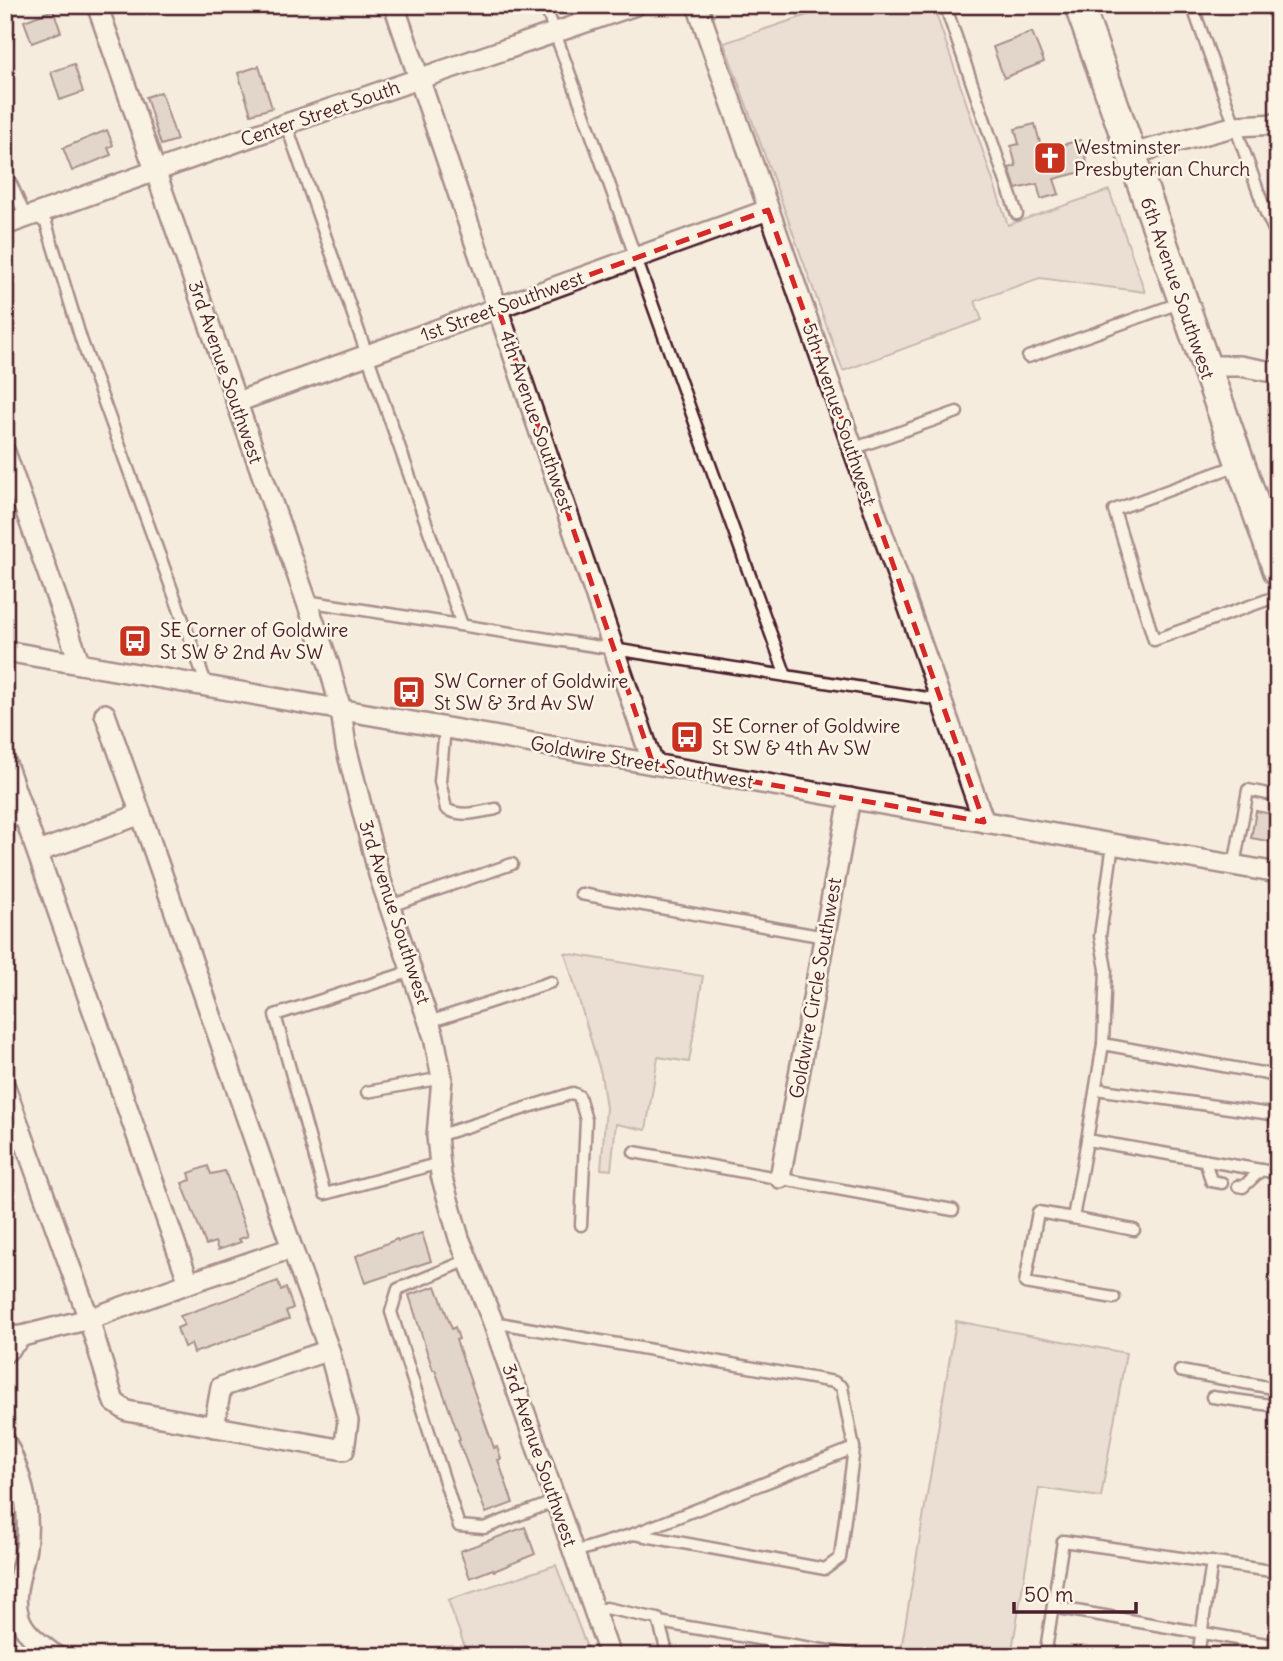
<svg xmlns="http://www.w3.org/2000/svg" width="1283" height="1661" font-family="Delius,sans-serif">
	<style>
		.green { fill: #dbcec4; stroke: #927678; stroke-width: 2 }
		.building { fill: #cab9b1; stroke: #4a1f2b; stroke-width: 2 }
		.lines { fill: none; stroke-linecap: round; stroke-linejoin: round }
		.service-casing { stroke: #4a1f2b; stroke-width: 15 }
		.minor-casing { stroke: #4a1f2b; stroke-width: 24 }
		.secondary-casing { stroke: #4a1f2b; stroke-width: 33 }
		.service { stroke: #fcf5e5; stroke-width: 10 }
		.minor { stroke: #fcf5e5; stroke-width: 19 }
		.secondary { stroke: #fcf5e5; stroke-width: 28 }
		.marked { fill: none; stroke: #d62828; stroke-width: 5; stroke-dasharray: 14 9; stroke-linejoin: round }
		.labels { text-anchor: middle; stroke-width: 5; stroke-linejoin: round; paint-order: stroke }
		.street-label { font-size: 19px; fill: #4a1f2b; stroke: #fcf5e5 }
		.poi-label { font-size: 19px; fill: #4a1f2b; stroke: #fcf5e5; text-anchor: start }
	</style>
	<rect width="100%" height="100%" fill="#f5ecde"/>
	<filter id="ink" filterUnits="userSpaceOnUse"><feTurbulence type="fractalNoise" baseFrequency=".0143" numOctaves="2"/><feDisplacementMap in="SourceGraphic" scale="14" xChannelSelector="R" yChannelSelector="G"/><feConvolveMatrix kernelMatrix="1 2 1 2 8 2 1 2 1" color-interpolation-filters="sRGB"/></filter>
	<g filter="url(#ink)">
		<!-- green -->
		<g class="green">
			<path d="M807,5h126l75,220 101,-35 36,102 -105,-14 -65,23 7,19 -139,51 -119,-328 86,-29z"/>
			<path d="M565,953l138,23 -14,86 -31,-5 -12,73 -30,-6 -5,46 -10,-1 5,-61 -5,-34z"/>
			<path d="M956,1321l170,32 -25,144 -62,-9 -28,168h-111z"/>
			<path d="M556,1565l34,91h-122l-20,-56z"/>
		</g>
		<!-- building -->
		<g class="building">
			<path d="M53,10l8,22 -29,11 -8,-22z"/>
			<path d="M1032,32l12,30 -40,16 -11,-31z"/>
			<path d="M74,64l9,28 -23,8 -9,-28z"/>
			<path d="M259,66l13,42 -21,6 -13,-41z"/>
			<path d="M161,92l16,48 -16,5 -15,-48z"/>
			<path d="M1035,124l7,26 39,-10 8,30 -35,9 5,15 -18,5 -4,-15 -21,5 -7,-21 7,-2 -5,-20 8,-2 -4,-15z"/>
			<path d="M107,130l6,15 -5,3 3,7 -39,16 -9,-23z"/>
			<path d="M1256,811l22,4v28l-27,-5z"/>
			<path d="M208,1166l3,8 14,-3 23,65 -9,3 2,3 -23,8 -3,-8 -9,3 -24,-62 9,-3 -2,-7z"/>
			<path d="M422,1233l9,28 -66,22 -9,-27 41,-17 1,2z"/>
			<path d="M278,1281l3,9 5,-2 7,20 -7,3 3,8 -95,34 -3,-9 -7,3 -7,-19 7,-3 -4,-9z"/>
			<path d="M436,1286l16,43 3,-2 4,12 -3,1 38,108 3,-1 4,12 -3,1 15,43 -27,10 -28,-73 2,-1 -25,-69h-2l-6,-18 -18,-57z"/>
			<path d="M525,1527l10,27 -41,17 -1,-2 -23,9 -10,-27z"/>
		</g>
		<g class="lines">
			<defs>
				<g id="service">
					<path d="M545,5l241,671"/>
					<path d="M945,5l72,209"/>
					<path d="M1192,5l74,208 12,25"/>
					<path d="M286,124l176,501"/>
					<path d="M5,170l18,41 11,4 12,8 35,116 126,347"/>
					<path d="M1028,357l154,-55"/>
					<path d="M852,449l105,-37"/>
					<path d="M1238,465l-124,45 40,130 124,-44"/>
					<path d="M306,601l634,99"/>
					<path d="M445,728l-5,53 6,28c16,9 33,3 50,0"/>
					<path d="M1113,844l-13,92 6,33 -3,75 175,32"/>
					<path d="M1234,866l14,-76 30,6"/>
					<path d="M581,894l244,43"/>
					<path d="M390,906l122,-42"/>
					<path d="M412,971l-137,44 50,179 115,-31"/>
					<path d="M429,1022l122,-40"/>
					<path d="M1103,1044l-16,96 191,33"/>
					<path d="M1096,1089l182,26"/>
					<path d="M367,1092l75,-14"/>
					<path d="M437,1136l136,-43 6,3 7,24 -5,105"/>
					<path d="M1087,1140l-14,78 61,12"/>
					<path d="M634,1152l319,58"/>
					<path d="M1205,1160l6,21 11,2"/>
					<path d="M1238,1186l5,1 18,-17"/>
					<path d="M1073,1218l-35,-6 -13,71 89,15"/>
					<path d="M468,1260l-70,29 -7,23 68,214 25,2 72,-27"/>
					<path d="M493,1322l341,60 8,5 12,61 -220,86 -60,18"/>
					<path d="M1180,1371l98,18"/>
					<path d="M1212,1397l66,9"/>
					<path d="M1277,1507h1"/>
					<path d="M634,1534l191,35 15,-11 14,-110"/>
					<path d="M1053,1607l225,39"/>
					<path d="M595,1613l11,-5 52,11 10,37"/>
					<path d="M659,1622l199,34"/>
					<path d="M1045,1656l18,-115 215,31"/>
					<path d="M1198,1656l14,-94"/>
				</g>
				<g id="minor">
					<path d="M97,5l232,660 12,45 5,37 33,128 55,162 8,41 -5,58 4,39 18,63 34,84 117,334"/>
					<path d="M394,5l259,759"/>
					<path d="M697,5l287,817"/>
					<path d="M1132,154l104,-28 42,-2"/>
					<path d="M5,225l281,-101 350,-119"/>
					<path d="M1205,366h35l38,7"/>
					<path d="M237,402l531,-192"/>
					<path d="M5,452l75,212"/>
					<path d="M5,651l1273,222"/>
					<path d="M105,714l36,100"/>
					<path d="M5,761l184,522 103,-35 -151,-434 -103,38"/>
					<path d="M5,819l19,-6"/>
					<path d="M5,1087l84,232 100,-36"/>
					<path d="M780,1178l70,-380"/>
					<path d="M22,1336l67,-17 25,83 13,9 217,39 4,-29 -19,-71"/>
					<path d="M5,1337l17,-1 -17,17"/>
					<path d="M214,1427l7,-40 108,-37 -37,-102"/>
					<path d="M5,1441c17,33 26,69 21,106 -3,23 -15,46 -7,70 6,18 23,28 37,39"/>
				</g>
				<g id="secondary">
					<path d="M1079,5l199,566"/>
					<path d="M5,1655l2,1"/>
				</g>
			</defs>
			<!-- service casing -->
			<use href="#service" class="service-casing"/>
			<!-- minor casing -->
			<use href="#minor" class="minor-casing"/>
			<!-- secondary casing -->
			<use href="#secondary" class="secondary-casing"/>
			<!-- service -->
			<use href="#service" class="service"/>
			<!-- minor -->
			<use href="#minor" class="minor"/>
			<!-- secondary -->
			<use href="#secondary" class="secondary"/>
		</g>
	</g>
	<!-- marked area -->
	<path d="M0 0H1283V1661H0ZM768,210l216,612 -331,-58 -155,-456z" fill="#f5ecde" fill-opacity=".55" fill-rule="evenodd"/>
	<path class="marked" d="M768,210l216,612 -331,-58 -155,-456z"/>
	<!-- icons -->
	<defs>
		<symbol id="church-square" viewBox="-11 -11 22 22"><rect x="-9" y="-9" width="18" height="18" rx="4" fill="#c8321e" stroke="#fcf5e5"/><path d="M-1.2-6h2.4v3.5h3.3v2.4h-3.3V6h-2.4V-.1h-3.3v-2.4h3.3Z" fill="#fff"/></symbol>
		<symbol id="bus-square" viewBox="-11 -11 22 22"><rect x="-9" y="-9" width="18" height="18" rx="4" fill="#c8321e" stroke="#fcf5e5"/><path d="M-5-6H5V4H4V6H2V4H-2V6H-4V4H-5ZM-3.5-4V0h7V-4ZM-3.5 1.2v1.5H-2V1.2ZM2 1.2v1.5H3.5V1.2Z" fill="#fff"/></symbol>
	</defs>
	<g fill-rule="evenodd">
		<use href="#church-square" x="1031" y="139" width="38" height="38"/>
		<use href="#bus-square" x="116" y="622" width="38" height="38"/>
		<use href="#bus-square" x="390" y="673" width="38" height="38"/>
		<use href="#bus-square" x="668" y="718" width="38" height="38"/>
	</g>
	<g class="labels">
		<!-- street labels -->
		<g class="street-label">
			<text transform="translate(320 113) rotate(-19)" y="7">Center Street South</text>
			<text transform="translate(1178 288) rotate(71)" y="7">6th Avenue Southwest</text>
			<text transform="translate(502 306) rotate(-20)" y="7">1st Street Southwest</text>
			<text transform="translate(226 372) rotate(71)" y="7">3rd Avenue Southwest</text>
			<text transform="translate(840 414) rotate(71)" y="7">5th Avenue Southwest</text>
			<text transform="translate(537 421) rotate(71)" y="7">4th Avenue Southwest</text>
			<text transform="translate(642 762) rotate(10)" y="7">Goldwire Street Southwest</text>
			<text transform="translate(395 912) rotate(72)" y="7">3rd Avenue Southwest</text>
			<text transform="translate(815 988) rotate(-80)" y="7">Goldwire Circle Southwest</text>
			<text transform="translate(540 1455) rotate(71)" y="7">3rd Avenue Southwest</text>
		</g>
		<!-- poi labels -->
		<g class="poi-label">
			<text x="1074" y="154">Westminster<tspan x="1074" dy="22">Presbyterian Church</tspan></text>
			<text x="160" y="637">SE Corner of Goldwire<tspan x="160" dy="22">St SW &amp; 2nd Av SW</tspan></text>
			<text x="434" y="688">SW Corner of Goldwire<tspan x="434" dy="22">St SW &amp; 3rd Av SW</tspan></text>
			<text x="712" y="733">SE Corner of Goldwire<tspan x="712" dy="22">St SW &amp; 4th Av SW</tspan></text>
		</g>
	</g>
	<!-- margin -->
	<rect width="1283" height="1661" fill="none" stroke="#fcf5e5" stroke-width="28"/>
	<rect x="14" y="14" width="1255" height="1633" fill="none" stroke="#4a1f2b" stroke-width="2.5" filter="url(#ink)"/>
	<!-- scale -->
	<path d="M1014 1602v10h122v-10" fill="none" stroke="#4a1f2b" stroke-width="3.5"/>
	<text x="1024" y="1602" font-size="21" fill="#4a1f2b" stroke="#fcf5e5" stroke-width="5" paint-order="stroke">50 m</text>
</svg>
